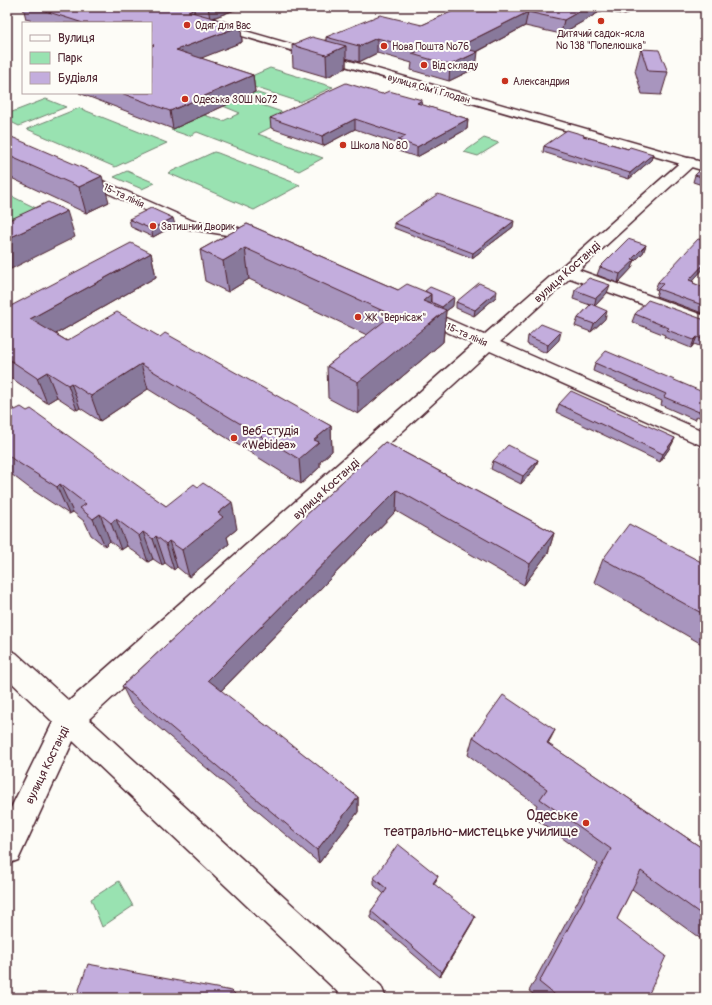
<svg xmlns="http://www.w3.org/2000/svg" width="712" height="1005" font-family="Pangolin,sans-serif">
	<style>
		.green { fill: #99e2b1; stroke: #72806e }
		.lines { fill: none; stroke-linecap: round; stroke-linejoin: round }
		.minor-casing { stroke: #4a1f2b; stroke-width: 3 }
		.tertiary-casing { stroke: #4a1f2b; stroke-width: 3 }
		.minor { fill: #fdfcf7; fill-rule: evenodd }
		.tertiary { fill: #fdfcf7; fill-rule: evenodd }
		.wall { fill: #a895be; stroke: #4a1f2b }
		.shaded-wall { fill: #88799b; stroke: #4a1f2b }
		.building { fill: #c3addd; stroke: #4a1f2b }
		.poi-dot { fill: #c8321e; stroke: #fdfcf7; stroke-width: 1.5 }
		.labels { text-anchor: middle; stroke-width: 4; stroke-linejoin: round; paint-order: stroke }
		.far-poi-label { font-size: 10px; fill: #4a1f2b; stroke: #fdfcf7; text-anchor: start }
		.far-street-label { font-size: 10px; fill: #4a1f2b; stroke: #fdfcf7 }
		.street-label { font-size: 12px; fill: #4a1f2b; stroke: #fdfcf7 }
		.poi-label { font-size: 12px; fill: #4a1f2b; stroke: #fdfcf7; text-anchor: start }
		.near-poi-label { font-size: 14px; fill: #4a1f2b; stroke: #fdfcf7; text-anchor: end }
	</style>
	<rect width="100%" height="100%" fill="#fdfcf7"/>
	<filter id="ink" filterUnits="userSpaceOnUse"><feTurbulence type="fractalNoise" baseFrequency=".025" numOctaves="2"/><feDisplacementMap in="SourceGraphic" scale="8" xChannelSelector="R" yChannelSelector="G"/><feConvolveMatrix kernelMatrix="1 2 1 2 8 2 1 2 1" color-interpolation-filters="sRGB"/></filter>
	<g filter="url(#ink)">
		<!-- green -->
		<g class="green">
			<path d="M270,68l63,19 -33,15 -62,-20z"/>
			<path d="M255,92l18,6 -14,6 34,12 -35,18 65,24 -24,13 -102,-39 -8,4 -18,-6 33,-15 19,6 17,-8 -17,-7z"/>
			<path d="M46,99l20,8 -47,19 -12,-6v-6z"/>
			<path d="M79,108l88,35 -52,24 -88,-38z"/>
			<path d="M484,138l15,5 -21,13 -14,-4z"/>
			<path d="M214,152l4,1 82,32 -46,25 -86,-37z"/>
			<path d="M127,171l28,12 -13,6 -28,-12z"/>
			<path d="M7,194l31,15 -31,15z"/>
			<path d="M119,881l14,25 -31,21 -11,-28z"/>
		</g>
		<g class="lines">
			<defs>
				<g id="minor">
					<path d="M689,158l5,1 2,3 -2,3 -115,105 126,46v11l-135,-49 -70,64 205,90v15l-215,-96 -401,368 292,267 5,12h-42l-271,-257 -55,119 -11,4v-48l46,-94 -46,-44v-29l9,4 53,48 405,-357 -63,-28 -3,-4 3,-4 6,-1 6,1 61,27 200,-176z"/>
					<path d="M78,170l115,51 43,6 29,12 3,3 -3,3 -5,2 -27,-11 -49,-8 -111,-51 -2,-3 2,-3z"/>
				</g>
				<path id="tertiary" d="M214,22l491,141v8l-494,-144 -2,-2 2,-2z"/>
			</defs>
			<!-- minor casing -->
			<use href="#minor" class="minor-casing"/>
			<!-- tertiary casing -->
			<use href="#tertiary" class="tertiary-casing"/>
			<!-- minor -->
			<use href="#minor" class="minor"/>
			<!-- tertiary -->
			<use href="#tertiary" class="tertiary"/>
		</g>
		<!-- wall -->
		<g class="wall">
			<path d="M23,7h217v1l-27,10 28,8 1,16 -42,16 53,17 2,17 -82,37 -94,-36h72v-70h-111l-14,-4z"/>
			<path d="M462,7h175l-12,8 -22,-5 -42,24 -36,-8 -48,26 -1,16 -27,13 -38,-11 1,-7 -35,-10 -18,9 -13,-4v10l-19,9 -34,-10 -1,-22 34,-5v-3l96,-12z"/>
			<path d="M641,49l27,23 -7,23 -19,-1 -7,-23z"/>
			<path d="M382,94l40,11 46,14 -1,10 -50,28 -19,-6v-7l-43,-15 -32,17 -52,-18 -1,-10z"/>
			<path d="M7,135l102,67 -23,11 -79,-37z"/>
			<path d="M584,137l44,12 25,5 -2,6 -22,19 -86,-27 1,-6z"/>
			<path d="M705,166v20l-12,-4 2,-7z"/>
			<path d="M129,219l46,6 -22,12 -22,-10z"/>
			<path d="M394,223l119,4 -41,31 -78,-30z"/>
			<path d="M247,224l151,66 55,16 -7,5 -3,31 -85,72 -30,-16 -1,-32 40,-31 -118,-56 -21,13 -23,-11 -5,-31z"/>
			<path d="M705,239v28l-13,14 2,1 -1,1 12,5v26l-49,-18 2,-6 -3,-1 3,-7z"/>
			<path d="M646,245l-3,8 -9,9 -2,6 -14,15 -21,-8 3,-8z"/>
			<path d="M151,253l5,24 -100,57 11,7 93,-4 171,89 1,25 -12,11v5l-19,17 -153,-95 -48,32 -20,-13 -3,2 -20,-13 -10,6 -40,-28v-67z"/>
			<path d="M575,290l32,3 -12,13 10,13 -14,13 -16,-6 3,-8 12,-13 -17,-6z"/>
			<path d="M496,297l-22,19 -18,-8v-6z"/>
			<path d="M635,314l70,6v28l-11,-4 -3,4 -27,-11 1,-2 -33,-13z"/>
			<path d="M528,336l31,4 -13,13 -19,-9z"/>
			<path d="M595,363l110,30v27l-8,-4 -2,4 -34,-15 1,-4 -69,-30z"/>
			<path d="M559,404l116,34 -4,8 -11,16 -104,-50z"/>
			<path d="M7,405l159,101 71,23 -10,8 2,7 -40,33 -12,-10 -3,3 -9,-7 -3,2 -9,-6 -5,3 -21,-16 -6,4 -11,-9 -5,5 -14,-11 -6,-13 -12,-10 -4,2 -41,-27 -21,-16z"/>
			<path d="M385,442l169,91 -6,20 -24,32 -128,-74 -175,180 47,36 90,70v15l-39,51 -188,-159 -9,-18z"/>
			<path d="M538,460l-3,8 -14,16 -30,-15 2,-8z"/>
			<path d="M603,559l102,5v82l-111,-64z"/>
			<path d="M473,737l75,7 157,106v92l-73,-53 -15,30 30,79h-109l-9,-7 69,-127 -66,-48 5,-11 -69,-50z"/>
			<path d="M374,878l61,5 -1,1 38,39 -32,54 -69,-59v-7l13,-17 -10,-9z"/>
		</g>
		<!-- shaded-wall -->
		<g class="shaded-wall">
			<path d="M208,7h32v1l-30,11z"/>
			<path d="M587,7h17l-1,3 -42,24 3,-14z"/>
			<path d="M626,7h11l-12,8z"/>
			<path d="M194,9l2,15 -8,-13z"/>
			<path d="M528,12l-3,14 -60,32 13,-6 -2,16 -27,13 1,-16 8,-18z"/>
			<path d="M241,26l1,16 -63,25 -3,-17z"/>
			<path d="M377,38v15l-18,9v-16z"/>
			<path d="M346,46v22l-19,9 -1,-22z"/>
			<path d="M253,75l2,17 -82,37 -3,-18z"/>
			<path d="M422,100l-1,10 -4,-7z"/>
			<path d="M355,119v10l-32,17 -1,-10z"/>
			<path d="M468,119l-1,10 -50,28v-10z"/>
			<path d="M653,154l-2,6 -22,19 1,-6z"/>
			<path d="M102,176l7,26 -23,11 -7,-26z"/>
			<path d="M67,211l8,26 -68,34v-32z"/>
			<path d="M173,218l2,7 -22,12 -2,-8z"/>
			<path d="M514,221l-1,6 -41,31 1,-5z"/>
			<path d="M646,245l-3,8 -9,9 -2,6 -14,15 2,-9 12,-15z"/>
			<path d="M245,248l4,31 -21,13 -5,-31z"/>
			<path d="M151,253l5,24 -116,66 -10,-24z"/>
			<path d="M705,263v4l-19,21 3,-8z"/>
			<path d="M610,285l-3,8 -13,14 2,-9z"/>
			<path d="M497,291l-1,6 -22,19 1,-6z"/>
			<path d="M431,294l-2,31 12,-11 1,-7 12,-10 -1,9 -7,5 -3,31 -85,72v-32l65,-81z"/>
			<path d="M607,311l-2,8 -14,13 3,-8z"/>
			<path d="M561,332l-2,8 -13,13 2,-8z"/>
			<path d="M697,337l-3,7 -3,4 3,-8z"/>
			<path d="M141,364l7,25 -48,32 -9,-25z"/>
			<path d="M47,372l10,25 -10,6 -10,-25z"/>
			<path d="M71,383l9,25 -3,2 -9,-25z"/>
			<path d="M331,426l1,25 -12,11v5l-19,17 -2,-25 15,-19z"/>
			<path d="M675,438l-4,8 -11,16 3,-8z"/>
			<path d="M538,460l-3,8 -14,16 2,-8z"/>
			<path d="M60,484l13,28 -4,2 -12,-27z"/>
			<path d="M397,490l-1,21 -182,187 -6,-18z"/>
			<path d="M232,502l5,27 -10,8 2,7 -40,33 -7,-27 36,-37z"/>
			<path d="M100,514l10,27 -5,5 -12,-27z"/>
			<path d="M116,519l11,27 -6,4 -10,-27z"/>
			<path d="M143,532l10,27 -5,3 -9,-26z"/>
			<path d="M554,533l-6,20 -24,32 6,-21z"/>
			<path d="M156,536l9,27 -3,2 -9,-26z"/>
			<path d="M169,541l8,26 -3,3 -8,-26z"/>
			<path d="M9,715l3,3 -5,4v-5z"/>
			<path d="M555,730l-9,18 1,-5z"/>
			<path d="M358,797v15l-39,51 -2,-13z"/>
			<path d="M438,876l-3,7 -4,7 2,-7z"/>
			<path d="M475,917l-3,6 -32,54 2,-5z"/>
		</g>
		<!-- building -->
		<g class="building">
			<path d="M33,7h154l7,2 -6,2 53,15 -65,24 77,25 -83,36 -49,-18h30v-46l3,-2 -3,-1v-21h-68z"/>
			<path d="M462,7h125l-23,13 -36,-8 -70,35 20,5 -28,13 -38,-11 9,-4 -44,-12 -18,8 -33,-9 54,-22 42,10z"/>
			<path d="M312,37l34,9 -20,9 -34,-10z"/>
			<path d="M641,49l18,1 9,22 -20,-1z"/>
			<path d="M346,83l36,11 7,-3 33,9 -5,3 51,16 -51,28 -19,-7 8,-4 -51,-17 -33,17 -52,-18z"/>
			<path d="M567,130l17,5 -1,1 45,13 2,-2 23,7 -23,19 -86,-27z"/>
			<path d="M7,135l95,41 -23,11 -72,-32z"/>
			<path d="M705,166v12l-10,-3z"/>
			<path d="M438,194l76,27 -41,32 -79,-30z"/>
			<path d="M48,202l19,9 -60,28v-18z"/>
			<path d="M151,208l22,10 -22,11 -22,-10z"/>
			<path d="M247,224l151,66 9,-6 24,10 -8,7 23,9 -88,72 -31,-16 65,-51 -147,-67 -22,13 -23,-11z"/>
			<path d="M628,239l18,6 -14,14 3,1 -15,14 -20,-7z"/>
			<path d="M698,239l5,1 2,-1v24l-16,17 5,2 -1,1 12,5v18l-47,-17 5,-5 -5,-2z"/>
			<path d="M131,243l20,10 -121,66 37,22 50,-29 43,25 5,-4 166,93 -17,14 5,2 -20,17 -158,-95 -50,32 -20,-13 -3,2 -21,-13 -10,6 -30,-20v-50z"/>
			<path d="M589,278l21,7 -14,13 -21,-8z"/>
			<path d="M479,283l18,8 -22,19 -19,-8z"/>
			<path d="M430,287l24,10 -12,10 -11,-5v-8l-6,-3z"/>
			<path d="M648,300l57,20v20l-8,-3 -3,3 -27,-10 2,-2 -34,-14z"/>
			<path d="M591,304l16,7 -13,13 -16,-6z"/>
			<path d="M541,324l20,8 -13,13 -20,-9z"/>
			<path d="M606,351l99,42v17l-4,-2 -2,4 -35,-15 2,-3 -71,-31z"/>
			<path d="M571,391l104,47 -12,16 -104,-50z"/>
			<path d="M7,405l8,5 6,-3 6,4 4,-2 135,97 28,-22 4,3 5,-4 29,19 -14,11 5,4 -41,33 -13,-9 -3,3 -10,-8 -3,3 -10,-7 -4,4 -23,-17 -5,4 -11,-9 -7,5 -13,-11 6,-4 -26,-20 -3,3 -43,-27 -7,-6z"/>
			<path d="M385,442l169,91 -24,31 -133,-74 -189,190 60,47v-1l90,71 -41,53 -195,-164z"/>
			<path d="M508,445l30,15 -15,16 -30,-15z"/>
			<path d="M629,524l76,40v51l-102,-56z"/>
			<path d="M503,695l52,35 -8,13 158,107v67l-64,-46 -24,48 49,37 -19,42h-88l-20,-16 72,-133 -71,-50 7,-10 -74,-52z"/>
			<path d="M398,844l40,32 -5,7 42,34 -33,55 -71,-61 16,-22 -13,-11z"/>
			<path d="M88,964l144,27 7,7h-163z"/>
		</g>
	</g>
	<!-- markers -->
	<g class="poi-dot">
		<circle cx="601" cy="21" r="4"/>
		<circle cx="187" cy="25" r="4"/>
		<circle cx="384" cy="46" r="4"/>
		<circle cx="424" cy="65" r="4"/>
		<circle cx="505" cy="81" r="4"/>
		<circle cx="185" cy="99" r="4"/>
		<circle cx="343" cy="145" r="4"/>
		<circle cx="153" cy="226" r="4"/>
		<circle cx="358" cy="317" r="4"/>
		<circle cx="234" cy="438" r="4"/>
		<circle cx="586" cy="823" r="4"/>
	</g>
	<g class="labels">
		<!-- far-poi labels -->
		<g class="far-poi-label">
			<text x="195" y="29">Одяг для Вас</text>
			<text x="601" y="37" text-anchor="middle">Дитячий садок-ясла<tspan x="601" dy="12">№ 138 "Попелюшка"</tspan></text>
			<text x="392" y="50">Нова Пошта №76</text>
			<text x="432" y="69">Від складу</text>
			<text x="513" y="85">Александрия</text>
			<text x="193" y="103">Одеська ЗОШ №72</text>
			<text x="351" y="149">Школа № 80</text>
			<text x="161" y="230">Затишний Дворик</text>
			<text x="366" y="321">ЖК "Вернісаж"</text>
		</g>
		<!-- far-street labels -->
		<g class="far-street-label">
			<text transform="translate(429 88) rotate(16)" y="4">вулиця Сім'ї Глодан</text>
			<text transform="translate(124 195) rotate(25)" y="4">15-та лінія</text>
			<text transform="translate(467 334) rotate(24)" y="4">15-та лінія</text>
		</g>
		<!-- street labels -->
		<g class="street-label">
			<text transform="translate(567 272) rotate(-42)" y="4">вулиця Костанді</text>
			<text transform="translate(326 489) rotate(-42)" y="4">вулиця Костанді</text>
			<text transform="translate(47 765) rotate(-64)" y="4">вулиця Костанді</text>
		</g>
		<!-- poi labels -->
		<g class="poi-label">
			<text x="242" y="435">Веб-студія<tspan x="242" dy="14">«Webidea»</tspan></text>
		</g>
		<!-- near-poi labels -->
		<g class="near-poi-label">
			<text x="578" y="820">Одеське<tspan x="578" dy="16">театрально-мистецьке училище</tspan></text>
		</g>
	</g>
	<!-- margin -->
	<rect width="712" height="1005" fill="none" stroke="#fdfcf7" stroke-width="24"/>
	<rect x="12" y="12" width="688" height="981" fill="none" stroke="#4a1f2b" stroke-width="1.5" filter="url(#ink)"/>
	<!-- legend -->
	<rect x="22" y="22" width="130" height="72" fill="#fdfcf7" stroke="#b5a4a5"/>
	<rect x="30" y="35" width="20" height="6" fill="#fdfcf7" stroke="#b5a4a5"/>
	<text x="58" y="42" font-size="12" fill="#4a1f2b">Вулиця</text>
	<rect x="30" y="52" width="20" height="12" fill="#99e2b1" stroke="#b5a4a5"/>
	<text x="58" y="62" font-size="12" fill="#4a1f2b">Парк</text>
	<rect x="30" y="72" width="20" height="12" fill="#c3addd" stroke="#b5a4a5"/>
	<text x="58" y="82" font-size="12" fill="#4a1f2b">Будівля</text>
</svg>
